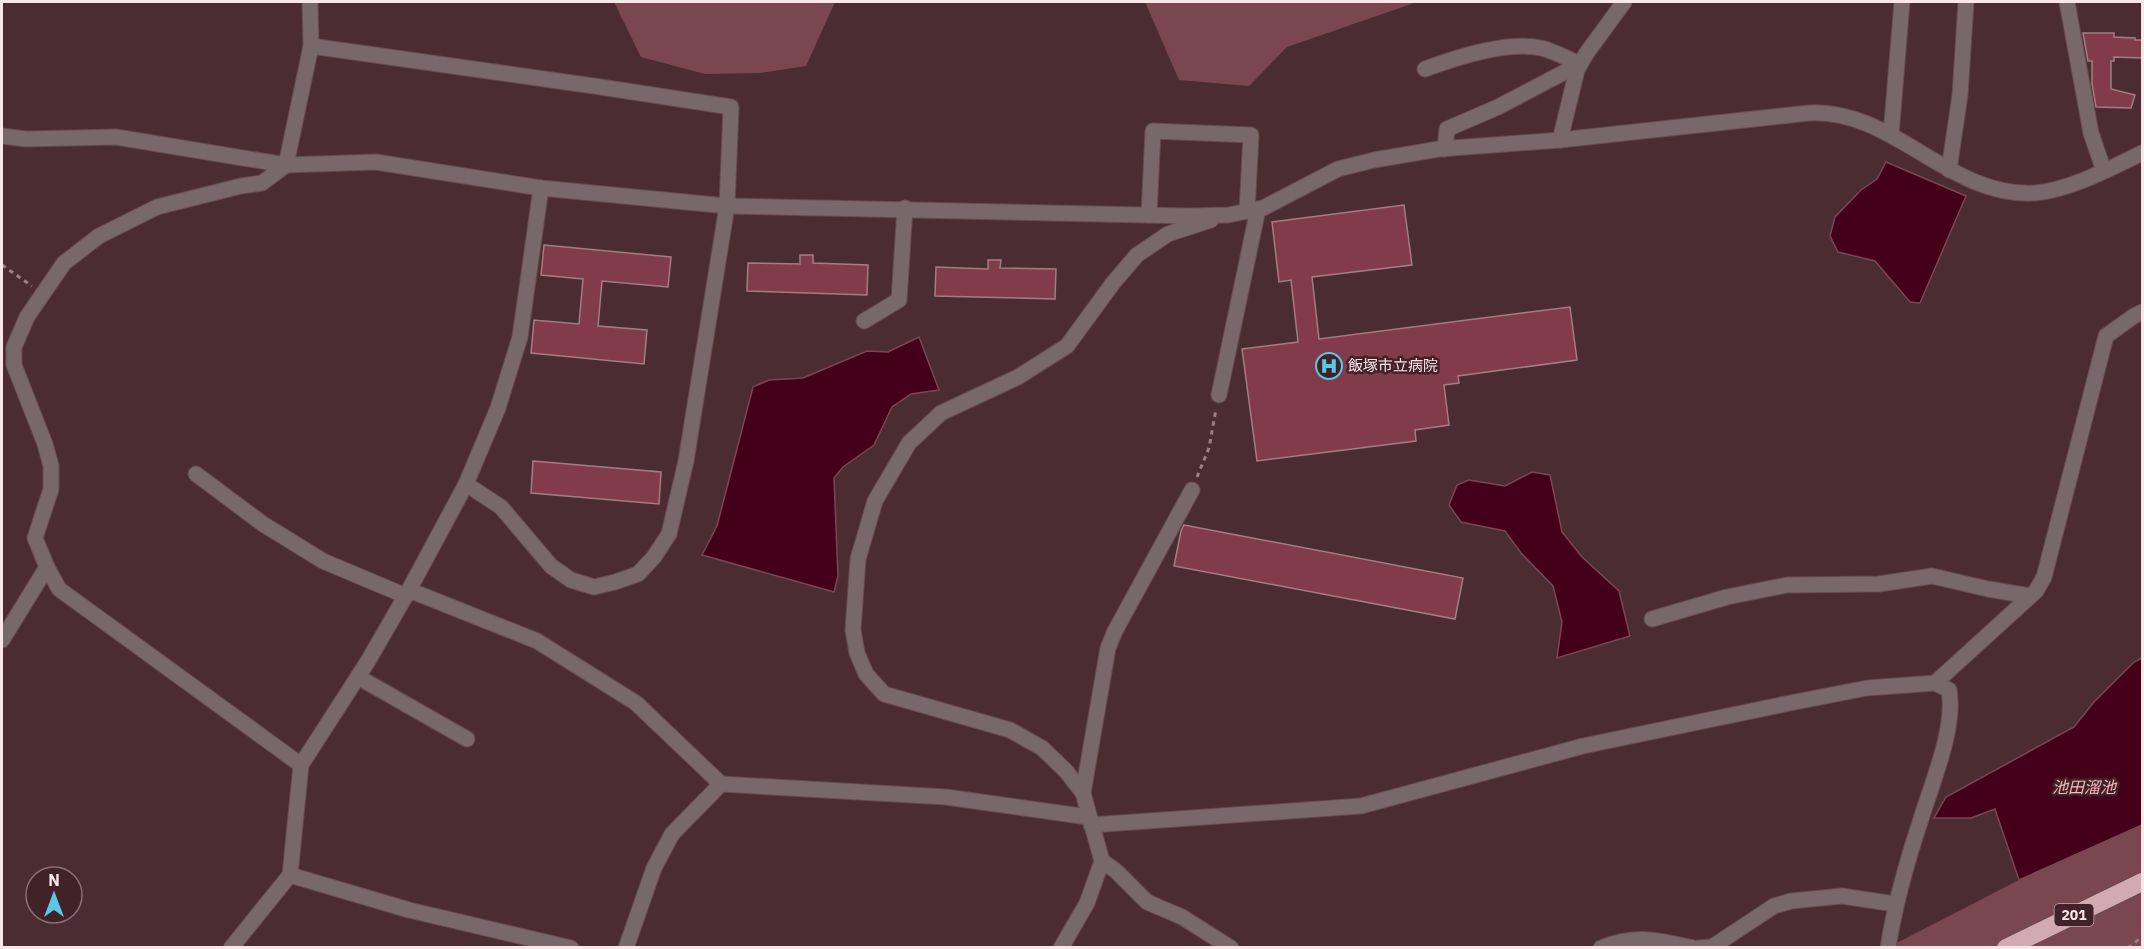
<svg xmlns="http://www.w3.org/2000/svg" width="2144" height="949" font-family="'IBM Plex Sans','Noto Sans JP',sans-serif">
	<style>
		.green { fill: #7a4751 }
		.water { fill: #440018; stroke: #7b4557; stroke-width: 1.5 }
		.building { fill: #823b4b; stroke: #a27d83; stroke-width: 1.5 }
		.lines { fill: none; stroke-linecap: round; stroke-linejoin: round }
		.minor-casing { stroke: #674a4f; stroke-width: 17 }
		.highway-casing { stroke: #674a4f; stroke-width: 20 }
		.path { stroke: #9b8085; stroke-width: 3; stroke-dasharray: 4.5 4.5; stroke-linecap: butt }
		.minor { stroke: #78686b; stroke-width: 15 }
		.highway { stroke: #d2abb2; stroke-width: 18 }
		.labels { text-anchor: middle; stroke-width: 5; stroke-linejoin: round; paint-order: stroke }
		.shield { fill: #402228; stroke: #c3abaf; stroke-width: 1.5 }
		.shield-label { font-size: 14px; font-weight: bold; fill: #fbe6e9 }
		.poi-label { font-size: 15px; fill: #fbe6e9; stroke: #402228; text-anchor: start }
		.water-label { font-size: 16px; font-style: italic; fill: #fab8c3; stroke: #402228 }
	</style>
	<rect width="100%" height="100%" fill="#4b2c32"/>
	<!-- green -->
	<g class="green">
		<path d="M610,2h225l-29,64 -45,7 -56,1 -64,-17 -27,-55z"/>
		<path d="M1145,2h272l-130,45 -38,39 -70,-6z"/>
		<path d="M2142,825v122l-255,1 132,-68z"/>
	</g>
	<!-- water -->
	<g class="water">
		<path d="M1886,162l80,34 -46,107 -10,-1 -35,-41 -37,-9 -8,-16 5,-19 26,-27 16,-11z"/>
		<path d="M919,337l20,53 -28,4 -19,13 -18,38 -31,22 -9,11 4,98 -4,16 -132,-37 15,-29 36,-139 16,-7 34,-2 64,-27 21,1z"/>
		<path d="M1532,472l18,3 12,57 20,25 37,34 11,45 -73,22 5,-36 -9,-36 -32,-33 -16,-22 -44,-9 -12,-17 8,-20 12,-5 36,6z"/>
		<path d="M2142,658v167l-123,55 -24,-71 -24,9h-37l12,-21 128,-70 20,-25 40,-40z"/>
	</g>
	<!-- building -->
	<g class="building">
		<path d="M2083,33h31v4l21,1v2h7v18l-28,-1v4h-3v28l24,6 -4,13 -35,-1 -4,-23v-23h-4z"/>
		<path d="M1404,205l8,60 -100,12 7,62 251,-32 7,53 -119,16 1,7 -15,2 5,40 -34,5 1,11 -159,20 -15,-112 56,-7 -7,-62 -12,2 -7,-60z"/>
		<path d="M544,245l127,12 -3,30 -66,-6 -4,45 49,4 -3,34 -113,-11 3,-33 45,4 4,-45 -42,-4z"/>
		<path d="M800,255h13v8l55,2 -1,30 -120,-4 1,-28 52,1z"/>
		<path d="M988,260h13l-1,8 56,1 -1,30 -120,-3 1,-29 52,2z"/>
		<path d="M533,461l128,11 -2,32 -128,-11z"/>
		<path d="M1184,525l279,53 -8,41 -281,-53 7,-35z"/>
	</g>
	<g class="lines">
		<defs>
			<g id="minor">
				<path d="M2067,2l24,131 13,38"/>
				<path d="M311,46l283,40 137,21 -4,99 -41,255 -17,73 -15,23 -16,17 -23,8 -21,5 -23,-7 -20,-14 -50,-59 -35,-23"/>
				<path d="M1425,69c33,-12 81,-28 116,-21 13,3 27,11 39,16"/>
				<path d="M1891,135l11,-133"/>
				<path d="M2,136l24,3 90,-2 170,28 90,-3 165,26 186,18 462,10 39,-1 35,-7 75,-39 36,-9 65,-11 121,-9 249,-27c84,-5 140,85 226,80 35,-3 76,-25 107,-40"/>
				<path d="M1560,140l17,-70 9,-16 38,-52"/>
				<path d="M1445,149l2,-20 51,-22 82,-43"/>
				<path d="M1949,170l11,-75 6,-93"/>
				<path d="M1149,215l4,-84 98,4 -4,76"/>
				<path d="M864,321l35,-21 6,-92"/>
				<path d="M1219,395l39,-186"/>
				<path d="M196,474l67,50 60,37 83,35"/>
				<path d="M409,590l128,51 99,62 85,81 225,13 142,20"/>
				<path d="M1652,619l75,-22 60,-12 92,-1 53,-8 56,13 42,7"/>
				<path d="M2,640l45,-73"/>
				<path d="M358,677l109,62"/>
				<path d="M1935,683l101,-92 8,-14 62,-241 28,-20 8,-4"/>
				<path d="M301,765l-242,-176 -12,-22 -12,-29 16,-49v-23l-6,-22 -31,-79v-18l13,-30 37,-54 35,-27 58,-29 84,-21 21,-3 24,-18 25,-119 -1,-44"/>
				<path d="M1083,793l25,-145 7,-17 77,-141"/>
				<path d="M1091,825l270,-19 222,-60 207,-43 77,-15 68,-5 14,7c7,37 -17,93 -28,129 -14,42 -26,84 -33,129"/>
				<path d="M1102,861l14,10 31,31 35,15 49,31"/>
				<path d="M290,875l119,35 162,38"/>
				<path d="M231,948l59,-73 11,-110 67,-104 41,-71 57,-106 32,-76 22,-71 21,-149"/>
				<path d="M626,948l28,-80 18,-34 49,-50"/>
				<path d="M1061,948l26,-45 15,-42 -19,-68 -17,-22 -24,-23 -32,-18 -126,-36 -18,-20 -9,-21 -4,-23 5,-71 17,-58 34,-58 32,-30 77,-36 49,-31 46,-63 24,-28 31,-21 43,-14"/>
				<path d="M1601,948c35,-14 58,-8 92,0"/>
				<path d="M1698,948l14,-1 62,-41 17,-5 51,-5 53,8"/>
			</g>
			<path id="highway" d="M2006,948l136,-66"/>
		</defs>
		<!-- minor casing -->
		<use href="#minor" class="minor-casing"/>
		<!-- highway casing -->
		<use href="#highway" class="highway-casing"/>
		<!-- path -->
		<g class="path">
			<path d="M2,265l30,21"/>
			<path d="M1197,477l12,-29 7,-39"/>
			<path d="M2128,948l14,-11"/>
		</g>
		<!-- minor -->
		<use href="#minor" class="minor"/>
		<!-- highway -->
		<use href="#highway" class="highway"/>
	</g>
	<!-- icons -->
	<defs>
		<symbol id="hospital-ring" viewBox="-11 -11 22 22"><circle r="9.5" fill="#402228" stroke="#59c8e5" stroke-width="1.5"/><path d="M-5-5h3v3.5h4V-5h3V5h-3V1.5h-4V5h-3Z" fill="#59c8e5"/></symbol>
	</defs>
	<g fill-rule="evenodd">
		<use href="#hospital-ring" x="1314" y="351" width="30" height="30"/>
	</g>
	<g class="labels">
		<!-- shield labels -->
		<rect class="shield" x="2054.5" y="904" width="39" height="22" rx="4.5"/>
		<g class="shield-label">
			<text x="2074" y="920">201</text>
		</g>
		<!-- poi labels -->
		<g class="poi-label">
			<text x="1348" y="371">飯塚市立病院</text>
		</g>
		<!-- water labels -->
		<g class="water-label">
			<text x="2084" y="793">池田溜池</text>
		</g>
	</g>
	<!-- border -->
	<rect width="2144" height="949" fill="none" stroke="#fbe6e9" stroke-width="6"/>
	<!-- north arrow -->
	<g transform="translate(54 895)"><circle r="28" fill="#402228" stroke="#8b7075" stroke-width="1.5"/>
	<path d="M0-4.5L10 22L0 15L-10 22Z" fill="#59c8e5"/>
	<text y="-9" font-size="16" font-weight="bold" text-anchor="middle" fill="#fbe6e9">N</text>
	</g>
</svg>
